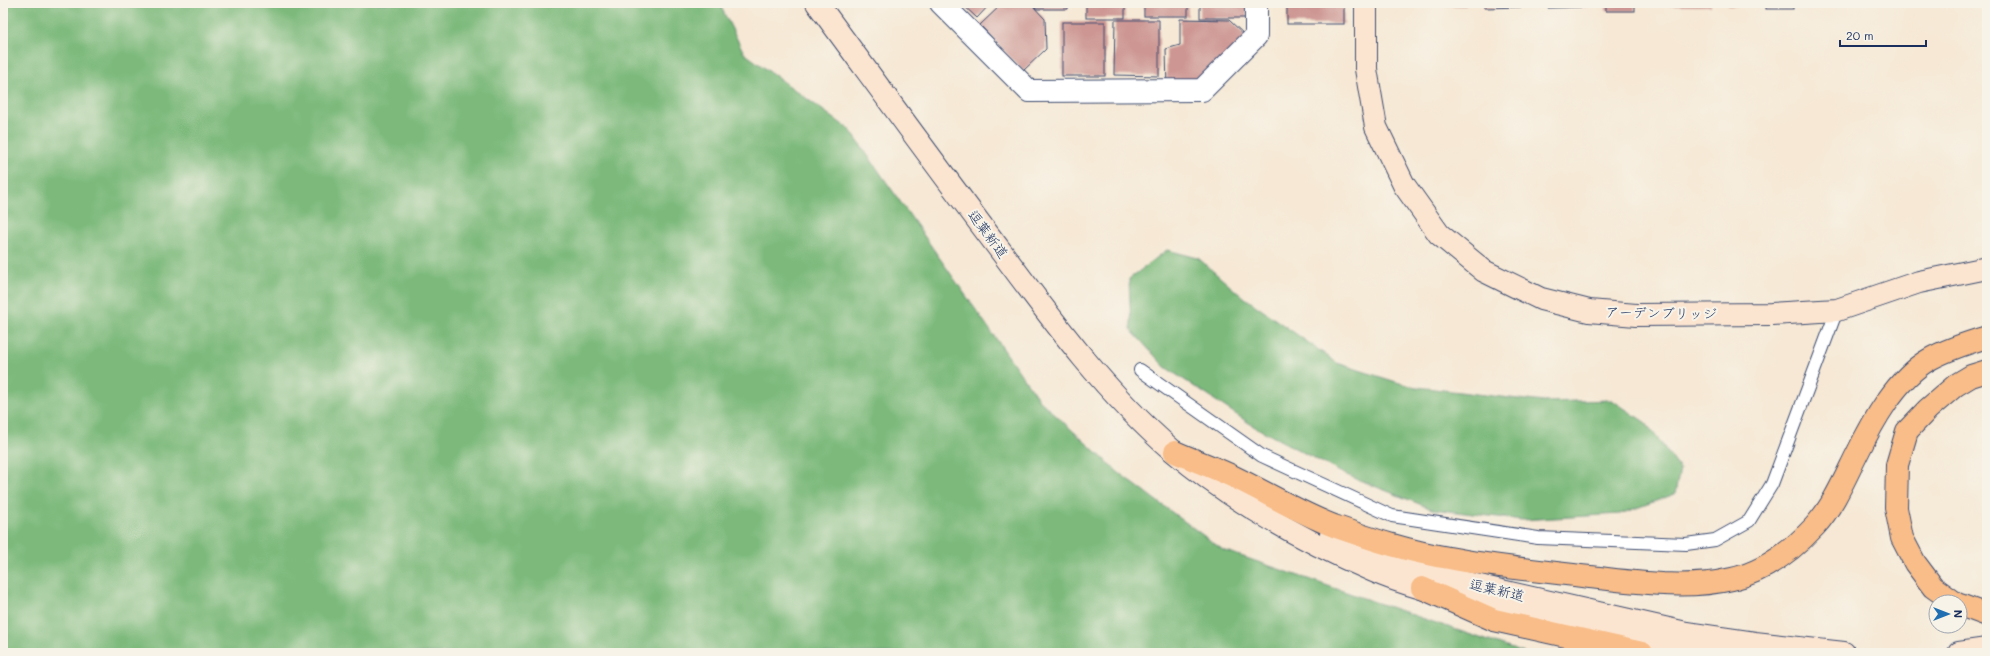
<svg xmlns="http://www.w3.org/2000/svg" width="1990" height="656" font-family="Mali,'Klee One',sans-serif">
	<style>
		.forest { fill: #7bb97a; stroke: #4b746c }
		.building { fill: #cd9693 }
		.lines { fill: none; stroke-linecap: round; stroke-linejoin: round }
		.lane-casing { stroke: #3c4b70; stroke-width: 14 }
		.street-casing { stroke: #3c4b70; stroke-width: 24 }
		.secondary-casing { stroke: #3c4b70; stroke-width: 24 }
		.highway-casing { stroke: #3c4b70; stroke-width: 24 }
		.lane { stroke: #fff; stroke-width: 12 }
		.street { stroke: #fff; stroke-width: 22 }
		.secondary { stroke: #fce5d0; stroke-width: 22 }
		.highway { stroke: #f8bd89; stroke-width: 22 }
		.labels { text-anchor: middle; stroke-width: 4; stroke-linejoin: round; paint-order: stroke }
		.street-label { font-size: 14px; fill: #1b2f5e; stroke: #f7f3e8 }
	</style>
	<rect width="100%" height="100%" fill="#f7f3e8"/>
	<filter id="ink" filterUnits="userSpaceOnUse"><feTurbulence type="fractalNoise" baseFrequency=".025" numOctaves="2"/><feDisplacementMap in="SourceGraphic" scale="8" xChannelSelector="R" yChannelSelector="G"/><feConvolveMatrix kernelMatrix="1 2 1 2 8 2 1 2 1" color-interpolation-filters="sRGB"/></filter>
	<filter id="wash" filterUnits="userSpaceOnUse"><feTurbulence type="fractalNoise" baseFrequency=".012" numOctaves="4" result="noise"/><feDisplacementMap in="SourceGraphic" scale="16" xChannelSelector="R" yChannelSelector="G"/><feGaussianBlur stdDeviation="0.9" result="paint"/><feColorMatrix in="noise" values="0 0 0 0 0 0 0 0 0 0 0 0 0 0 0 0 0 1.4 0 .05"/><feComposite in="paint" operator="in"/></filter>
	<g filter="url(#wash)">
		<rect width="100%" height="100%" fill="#f6e8d4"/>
		<!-- forest -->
		<g class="forest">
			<path d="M3,3h716l25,50 106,77 189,270 80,73 104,77 301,103h-1521z"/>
			<path d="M1167,250l31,8 40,35 99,70 72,23 135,16 68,-2 34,23 34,46 -5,25 -55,20 -98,6 -90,-11 -88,-35 -89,-47 -90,-60 -34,-37 -2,-51z"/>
		</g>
		<g id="blocks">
			<!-- building -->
			<g class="building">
				<path d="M961,3h30l-14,15z"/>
				<path d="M1003,3h27l15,16 1,30 -23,22 -43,-46z"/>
				<path d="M1032,3h36v6h-32z"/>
				<rect x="1086" y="3" width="39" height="15"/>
				<rect x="1144" y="3" width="44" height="13"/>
				<rect x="1200" y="3" width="47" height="15"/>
				<rect x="1287" y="3" width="57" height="21"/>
				<path d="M1422,3h44v3l-44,-1z"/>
				<path d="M1484,3h40v4l-40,1z"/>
				<path d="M1548,3h39v4l-39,1z"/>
				<rect x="1606" y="3" width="29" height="8"/>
				<rect x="1666" y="3" width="45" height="3"/>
				<rect x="1728" y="3" width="24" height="3"/>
				<rect x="1766" y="3" width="27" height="6"/>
				<path d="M1180,19l49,1 17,16 -49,52 -30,1 -1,-40 14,-4z"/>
				<path d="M1115,20h44v56l-45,-1z"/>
				<rect x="1062" y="22" width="43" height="54"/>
			</g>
		</g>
	</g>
	<g filter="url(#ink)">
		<use href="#blocks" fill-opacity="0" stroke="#3c4b70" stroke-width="1"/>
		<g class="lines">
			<defs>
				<path id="lane" d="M1140,370l122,86 130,60 146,22 148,6 29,-4 34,-19 23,-37 65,-174"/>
				<path id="street" d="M941,3l88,88 173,-1 54,-54v-33"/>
				<g id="secondary">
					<path d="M817,3c62,84 123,168 186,251 52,70 104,140 170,197 59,50 127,88 198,119 44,20 93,28 139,39 66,15 131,32 198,44"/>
					<path d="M1366,3v66l10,58 28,58 35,49 45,37 57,28 48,12 47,4 135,-1 66,-4 82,-28 68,-14"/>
					<path d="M1331,535l59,26 72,21 224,51 69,10 89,10"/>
					<path d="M1959,653l28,-4"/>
				</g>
				<g id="highway">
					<path d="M1175,452c20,9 41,16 61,26 33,16 64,35 98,48 37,13 76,26 115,32 46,9 94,13 141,19 46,5 96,13 142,2 34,-8 60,-28 83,-53 18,-20 29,-46 41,-70 16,-33 40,-78 74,-97 18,-10 37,-16 57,-22"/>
					<path d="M1422,588l72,32 148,33"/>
					<path d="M1954,602l-21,-15 -18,-24 -13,-25 -6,-30 1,-43 10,-34 21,-22 28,-24 15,-9 16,-5"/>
					<path d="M1960,605l27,10"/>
				</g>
			</defs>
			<!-- lane casing -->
			<use href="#lane" class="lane-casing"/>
			<!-- street casing -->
			<use href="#street" class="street-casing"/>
			<!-- secondary casing -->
			<use href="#secondary" class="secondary-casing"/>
			<!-- highway casing -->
			<use href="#highway" class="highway-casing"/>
			<!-- lane -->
			<use href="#lane" class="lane"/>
			<!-- street -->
			<use href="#street" class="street"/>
			<!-- secondary -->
			<use href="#secondary" class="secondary"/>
			<!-- highway -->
			<use href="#highway" class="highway"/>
		</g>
	</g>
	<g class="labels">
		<!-- street labels -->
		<g class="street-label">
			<text transform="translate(988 234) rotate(53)" y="5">逗葉新道</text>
			<text transform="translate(1661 313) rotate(1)" y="5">アーデンブリッジ</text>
			<text transform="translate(1497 590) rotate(13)" y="5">逗葉新道</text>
		</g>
	</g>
	<!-- margin -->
	<rect width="1990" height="656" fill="none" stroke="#f7f3e8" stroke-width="16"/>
	<!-- north arrow -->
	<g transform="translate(1948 614) rotate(90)"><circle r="19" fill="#f7f3e8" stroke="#9fa5b1"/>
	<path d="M0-3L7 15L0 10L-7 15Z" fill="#1f6fb2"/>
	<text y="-6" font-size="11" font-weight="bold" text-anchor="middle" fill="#1b2f5e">N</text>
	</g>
	<!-- scale -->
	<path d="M1840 40v6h86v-6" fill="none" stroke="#1b2f5e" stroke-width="2"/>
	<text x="1846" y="40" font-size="12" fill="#1b2f5e" stroke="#f7f3e8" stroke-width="3" paint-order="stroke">20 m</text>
</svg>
